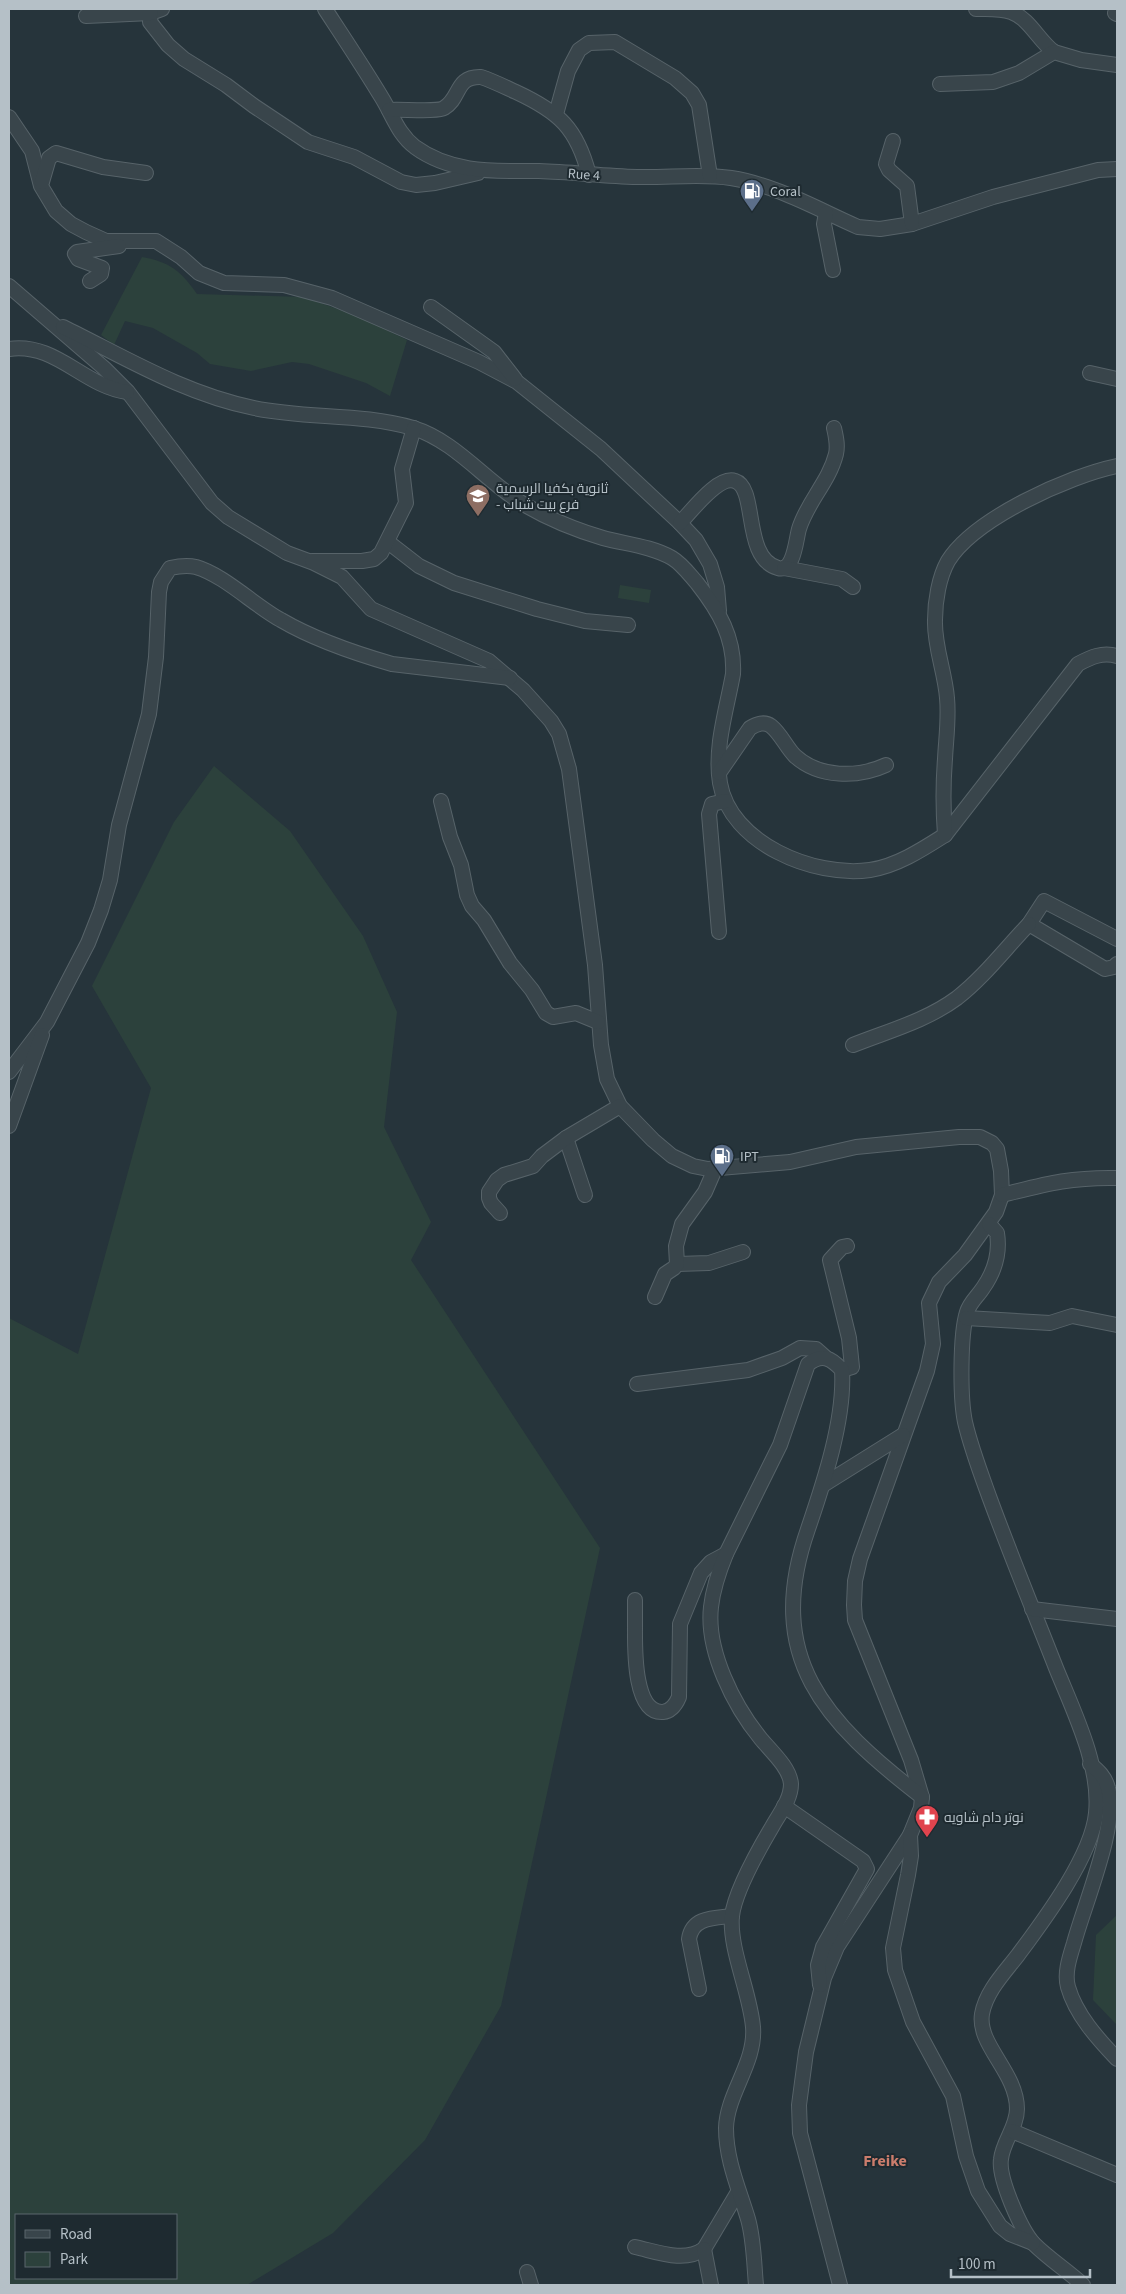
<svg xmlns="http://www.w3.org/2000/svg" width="1126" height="2294" font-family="'Source Sans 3',Cairo,sans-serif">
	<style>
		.green { fill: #2c413c; fill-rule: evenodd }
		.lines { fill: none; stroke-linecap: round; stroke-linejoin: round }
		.minor-casing { stroke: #576369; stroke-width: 16 }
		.minor { stroke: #39454b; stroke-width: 14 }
		.labels { text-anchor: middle; stroke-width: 4; stroke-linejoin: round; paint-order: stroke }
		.street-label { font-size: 14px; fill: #b5c0c7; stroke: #1e2a30 }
		.poi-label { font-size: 14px; fill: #b5c0c7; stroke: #1e2a30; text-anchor: start }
		.quarter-label { font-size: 16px; font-weight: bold; fill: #cb7d6c; stroke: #1e2a30 }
	</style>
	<rect width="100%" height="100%" fill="#26343b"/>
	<!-- green -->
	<g class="green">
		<path d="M142,257c28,5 39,14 55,37l106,3 55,19 49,24 -17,56 -24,-13 -57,-19 -17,-2 -41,9 -41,-7 -13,-11 -44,-25 -28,-7 -11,24 -13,-10z"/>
		<path d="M620,585l31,5 -2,13 -31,-5z"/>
		<path d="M214,766l76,65 73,105 34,76 -13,115 47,95 -20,38 189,288 -99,458 -76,134 -92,93 -86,52h-238v-967l69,36 73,-266 -59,-102 82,-164zM16,2215h160v63h-160z"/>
		<path d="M1117,1915v110l-24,-25 3,-65z"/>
	</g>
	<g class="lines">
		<defs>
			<g id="minor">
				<path d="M162,9l-11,4 -1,9 18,23 16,14 42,26 28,21 54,36 46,15 47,25 15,3 19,-2 43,-10"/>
				<path d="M325,9c19,29 39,59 57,89 11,18 16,36 33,49 37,27 81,24 124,24 32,1 65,5 98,6 31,1 63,-4 94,1 45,7 86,31 127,49l22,2 32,-5 81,-27 105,-27 19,-1"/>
				<path d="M976,9c10,0 25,-1 35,3 19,7 27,28 43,40"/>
				<path d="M1115,13l2,1"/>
				<path d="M86,16l65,-3"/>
				<path d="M940,84l53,-2 26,-9 35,-21 27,8 36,5"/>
				<path d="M389,110c11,-1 49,2 55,-2 17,-10 11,-32 37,-31 12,4 24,10 35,15 43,20 61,36 73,83"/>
				<path d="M556,114l12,-43 11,-21 10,-7 26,-1 60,36 17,15 7,12 11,71"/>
				<path d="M9,117l23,34 9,35 15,25 15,13 15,8 20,9h50l25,16 18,16 25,10 60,2 48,13 147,64 38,20 84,67 79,74 16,17 14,24 7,23 2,24"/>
				<path d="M893,141l-7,23 3,6 18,16 5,38"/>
				<path d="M42,182l7,-24 7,-5 47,14 43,6"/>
				<path d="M826,213l-2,11 9,46"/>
				<path d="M90,281l11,-7 1,-6 -24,-9 -3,-5 2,-2 42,-6"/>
				<path d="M9,286l95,82 24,24 84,111 16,14 59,36 27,10 28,14 29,32 118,52 34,29 28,31 8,13 10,35 26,196 6,80 6,34 13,27 33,34 19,16 21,10 15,3 82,-7 66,-15 103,-10h21l12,6 5,6 4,22 1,24 -6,17 -31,43 -26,27 -10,21 4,41 -6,27 -67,188 -5,22 -1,24 1,15 56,140 11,37 -1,11 -11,27 -73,112 -13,31 -18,74 -7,53 1,28 40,152"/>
				<path d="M431,307l63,45 21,27"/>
				<path d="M63,327c63,31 122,67 191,81 53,11 107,5 159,20 43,13 74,55 112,77 24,14 51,25 78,33 22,6 48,8 69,20 10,6 17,16 25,25 22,28 38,55 36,91 -6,34 -19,74 -13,109 10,60 94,95 150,87 27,-4 53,-21 75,-35l133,-171c13,-7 24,-12 39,-8"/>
				<path d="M9,349c47,-7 74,37 118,43"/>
				<path d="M1090,373l27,6"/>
				<path d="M680,523c11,-11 38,-48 55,-42 23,7 7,77 43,87 16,5 18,-29 21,-39 8,-27 30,-47 37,-75 2,-9 0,-17 -2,-26"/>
				<path d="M388,542l31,24 35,17 83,26 48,12 43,4"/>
				<path d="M312,561h50l12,-2 7,-6 25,-50 -4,-34 12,-41"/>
				<path d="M784,568l58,11 11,8"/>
				<path d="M719,773l31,-45c7,-4 14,-7 21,-2 10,8 15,21 24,30 24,22 63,22 91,9"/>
				<path d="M441,801l9,36 11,28 6,30 5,11 12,14 26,43 22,27 14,23 7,4 23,-4 22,9"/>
				<path d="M945,835c-2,-26 -2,-51 0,-76 1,-20 4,-41 2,-61 -2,-26 -13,-52 -12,-78 0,-19 4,-43 13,-59 27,-43 121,-85 169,-95"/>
				<path d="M719,932l-10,-118 3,-10 13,-3"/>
				<path d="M1117,939l-73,-38 -15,23 76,45 9,-2 3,-3"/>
				<path d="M853,1045c35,-14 73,-24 104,-47 27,-21 48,-49 72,-74"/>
				<path d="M9,1072l38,-50 41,-79 13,-33 9,-30 9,-55 30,-111 7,-57 3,-65 2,-10 9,-14c9,-2 18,-3 26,-1 28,8 59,39 85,53 34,20 73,33 111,44l118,14"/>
				<path d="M9,1126l33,-91"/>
				<path d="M566,1138l19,57"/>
				<path d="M1002,1195c44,-11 69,-18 115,-17"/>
				<path d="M500,1213l-9,-10 -2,-5v-6l8,-12 7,-5 29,-9 9,-10 24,-18 54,-32"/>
				<path d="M989,1224l8,9c3,19 -2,38 -14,55 -5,8 -13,14 -16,24 -7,22 -7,86 -2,110 6,26 16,52 25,77 21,57 44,113 66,169 17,42 45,98 40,145 -4,43 -52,107 -78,142 -13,17 -32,36 -36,59 -5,31 35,58 35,95 0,18 -14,32 -16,50 -3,19 20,71 33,85 15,15 34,27 49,41"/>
				<path d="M677,1264l32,-1 34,-11"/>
				<path d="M655,1297l10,-23 9,-6 3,-4 -1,-18 6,-22 23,-32 10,-23"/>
				<path d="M966,1318l84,5 22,-7 45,9"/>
				<path d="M842,1370l10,-3 -3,-29 -19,-78 12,-13 5,-1"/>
				<path d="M637,1384l111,-14 34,-12 18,-10 16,1 9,8"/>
				<path d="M823,1485l80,-50"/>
				<path d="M635,1600c0,9 0,18 0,27 0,19 -2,87 28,85 9,-1 13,-8 16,-15l1,-73 21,-51 10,-11 15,-8"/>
				<path d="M1032,1609l85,10"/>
				<path d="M1090,1764c9,7 15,13 18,24 11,36 -24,117 -34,155 -4,13 -10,30 -6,44 8,28 30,52 49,72"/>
				<path d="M784,1806l79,55 4,8 -44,78 -5,18 2,20"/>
				<path d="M910,1835l1,21 -3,19 -15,73 2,22 18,52 40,74 13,60 12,35 22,35 10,8 23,9"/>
				<path d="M699,1989l-10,-50c3,-22 25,-21 43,-23"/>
				<path d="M1012,2131l105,44"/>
				<path d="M635,2247c23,5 49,16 69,2l34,-57"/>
				<path d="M704,2249l7,36"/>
				<path d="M527,2272l4,13"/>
				<path d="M756,2285c-2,-21 -2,-45 -8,-66 -9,-30 -22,-59 -22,-91 1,-35 30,-65 27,-101 -3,-35 -24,-78 -21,-111 3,-25 27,-67 40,-89 7,-13 19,-27 19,-43 -1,-16 -20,-33 -30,-45 -27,-33 -55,-88 -50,-132 2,-18 8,-36 15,-53l54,-109 28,-81c14,-11 23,-6 34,6 3,49 -18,112 -34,159 -45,129 17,193 114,268"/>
			</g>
		</defs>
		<!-- minor casing -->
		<use href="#minor" class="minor-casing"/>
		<!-- minor -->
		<use href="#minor" class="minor"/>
	</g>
	<!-- icons -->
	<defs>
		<symbol id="fuel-pin" viewBox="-11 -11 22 30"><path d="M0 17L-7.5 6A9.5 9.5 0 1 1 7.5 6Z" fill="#5c6f8a" stroke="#1e2a30"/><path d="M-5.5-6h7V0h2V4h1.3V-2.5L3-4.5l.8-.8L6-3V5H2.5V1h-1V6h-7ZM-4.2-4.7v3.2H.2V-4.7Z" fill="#fff"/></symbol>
		<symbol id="school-pin" viewBox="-11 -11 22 30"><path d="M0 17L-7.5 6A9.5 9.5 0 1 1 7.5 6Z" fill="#8d6e63" stroke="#1e2a30"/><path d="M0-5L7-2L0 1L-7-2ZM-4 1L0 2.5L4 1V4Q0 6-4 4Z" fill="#fff"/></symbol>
		<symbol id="pharmacy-pin" viewBox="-11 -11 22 30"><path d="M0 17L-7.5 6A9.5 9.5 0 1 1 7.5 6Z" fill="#e0444e" stroke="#1e2a30"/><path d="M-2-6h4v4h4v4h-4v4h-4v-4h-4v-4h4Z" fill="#fff"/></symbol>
	</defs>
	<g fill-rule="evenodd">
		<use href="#fuel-pin" x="738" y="177" width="28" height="38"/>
		<use href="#school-pin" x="464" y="482" width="28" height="38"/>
		<use href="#fuel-pin" x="708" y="1142" width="28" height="38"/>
		<use href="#pharmacy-pin" x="913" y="1803" width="28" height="38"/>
	</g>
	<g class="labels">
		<!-- street labels -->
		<g class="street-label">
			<text transform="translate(584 174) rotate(4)" y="5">Rue 4</text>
		</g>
		<!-- poi labels -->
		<g class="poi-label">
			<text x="770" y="196">Coral</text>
			<text x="496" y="493">ثانوية بكفيا الرسمية<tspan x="496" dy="16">- فرع بيت شباب</tspan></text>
			<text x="740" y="1161">IPT</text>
			<text x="944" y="1822">نوتر دام شاويه</text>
		</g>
		<!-- quarter labels -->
		<g class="quarter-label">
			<text x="885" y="2166">Freike</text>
		</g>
	</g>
	<!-- border -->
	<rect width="1126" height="2294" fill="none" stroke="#b5c0c7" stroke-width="20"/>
	<!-- legend -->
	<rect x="15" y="2214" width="162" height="65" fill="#1e2a30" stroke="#5a666c"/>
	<rect x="25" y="2230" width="25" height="8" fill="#39454b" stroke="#5a666c"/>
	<text x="60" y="2239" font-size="15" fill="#b5c0c7">Road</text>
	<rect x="25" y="2252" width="25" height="15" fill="#2c413c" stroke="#5a666c"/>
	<text x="60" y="2264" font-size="15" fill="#b5c0c7">Park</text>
	<!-- scale -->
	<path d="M951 2269v8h139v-8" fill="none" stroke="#b5c0c7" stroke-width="2.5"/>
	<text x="958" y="2269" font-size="15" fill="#b5c0c7" stroke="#1e2a30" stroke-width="4" paint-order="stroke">100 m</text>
</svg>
